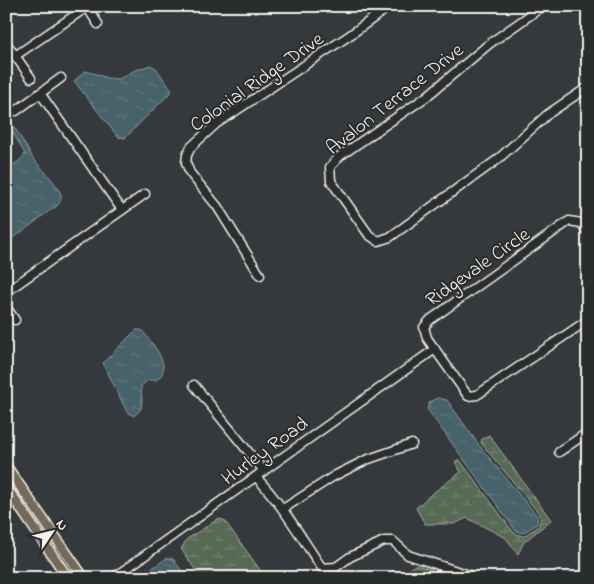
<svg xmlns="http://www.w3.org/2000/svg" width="594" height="584" font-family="'Indie Flower',sans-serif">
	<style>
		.wetland { fill: url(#wetland-marsh); stroke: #a6ae9f }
		.water { fill: url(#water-ripples); stroke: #8c9b9c }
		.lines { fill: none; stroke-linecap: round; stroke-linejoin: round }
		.minor-casing { stroke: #f4f1e8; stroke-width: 11 }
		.major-casing { stroke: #f4f1e8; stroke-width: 12 }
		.minor { stroke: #2a2d2e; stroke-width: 8 }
		.major { stroke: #746a5a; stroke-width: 9 }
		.labels { text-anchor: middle; stroke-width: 4; stroke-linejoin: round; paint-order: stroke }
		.street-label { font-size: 20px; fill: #f4f1e8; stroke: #2a2d2e }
	</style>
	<defs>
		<pattern id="wetland-marsh" width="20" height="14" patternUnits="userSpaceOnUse" patternTransform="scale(1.25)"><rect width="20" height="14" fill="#576b56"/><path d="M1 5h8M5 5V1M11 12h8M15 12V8" fill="none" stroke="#70816e"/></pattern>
		<pattern id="water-ripples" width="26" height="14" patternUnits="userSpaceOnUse" patternTransform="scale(1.25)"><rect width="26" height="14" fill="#46626a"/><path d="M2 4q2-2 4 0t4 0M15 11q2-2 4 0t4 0" fill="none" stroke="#61797f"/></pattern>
	</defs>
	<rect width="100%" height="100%" fill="#35383c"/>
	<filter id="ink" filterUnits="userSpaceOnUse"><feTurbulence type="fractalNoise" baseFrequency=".02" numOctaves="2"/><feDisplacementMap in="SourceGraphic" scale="10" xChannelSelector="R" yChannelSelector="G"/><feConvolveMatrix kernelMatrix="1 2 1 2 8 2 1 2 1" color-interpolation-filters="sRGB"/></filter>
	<g filter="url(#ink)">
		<!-- wetland -->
		<g class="wetland">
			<path d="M489,435l62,85 -27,22 -6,12 -12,-16 -39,-20 -13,6h-29l-9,-16 13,-12 32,-24 -6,-10 4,-3 55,74 8,3h2l15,-10 2,-10 -60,-73 1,-1 -1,-2z"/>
			<path d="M218,519l6,1 42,58h-65l-20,-29 6,-10z"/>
			<path d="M415,565l15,4 13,9h-13l-8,-6 -17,6h-9z"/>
		</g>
		<!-- water -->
		<g class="water">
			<path d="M150,65l6,3 16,23 -47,47 -7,-1 -44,-56 11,-10 11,3 11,4 12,1 14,-8z"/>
			<path d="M9,122c9,7 16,25 24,36 7,10 25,25 28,37 1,5 -1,7 -4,11 -17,10 -31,25 -48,34h-3v-71c7,-4 15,-8 19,-15l-13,-23 -5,-6z"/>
			<path d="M136,330h6c8,11 26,30 20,44 0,1 -5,5 -5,6h-9l-7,6 1,14 -1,9 -7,7 -7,-4 -24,-49z"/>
			<path d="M437,398l10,2 34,48 57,69 -1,7 -14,9 -7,-2 -89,-122 2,-6z"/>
			<path d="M167,558l6,1 14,19h-49z"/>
		</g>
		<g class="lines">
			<defs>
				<g id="minor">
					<path d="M543,6l-54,38 -63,53 -86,59 -10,11 1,14 38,54 9,6 12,-4 107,-77 51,-46 40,-27"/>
					<path d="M584,6l4,6"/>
					<path d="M6,43l25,35"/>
					<path d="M15,56l72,-49 11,17"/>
					<path d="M40,93l82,117"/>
					<path d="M16,111l45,-33"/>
					<path d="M588,232l-7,-9 -12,-2 -139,99 -6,7 3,11 41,58 9,-1 111,-75"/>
					<path d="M260,275l-43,-69 -27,-33 -4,-10 1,-8 4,-8 25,-23 134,-89 40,-29"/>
					<path d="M6,292l139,-98"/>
					<path d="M6,307l9,13"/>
					<path d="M194,385l70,86"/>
					<path d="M559,452l29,-20"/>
					<path d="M256,477c26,27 45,60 66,91l14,-1 14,-10 34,-16h9l15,14 61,20"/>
					<path d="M283,509l51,-33 32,-16 46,-16"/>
					<path d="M113,578l322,-229"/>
				</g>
				<g id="major">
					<path d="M6,466l78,112"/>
					<path d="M6,487l62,91"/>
				</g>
			</defs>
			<!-- minor casing -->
			<use href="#minor" class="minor-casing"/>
			<!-- major casing -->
			<use href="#major" class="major-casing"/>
			<!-- minor -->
			<use href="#minor" class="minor"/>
			<!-- major -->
			<use href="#major" class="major"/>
		</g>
	</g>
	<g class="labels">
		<!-- street labels -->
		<g class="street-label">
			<text transform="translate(256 81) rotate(-35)" y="7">Colonial Ridge Drive</text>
			<text transform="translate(394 98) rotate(-38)" y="7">Avalon Terrace Drive</text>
			<text transform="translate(477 266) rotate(-35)" y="7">Ridgevale Circle</text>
			<text transform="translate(264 450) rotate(-36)" y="7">Hurley Road</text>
		</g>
	</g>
	<!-- margin -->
	<rect width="594" height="584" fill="none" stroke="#2a2d2e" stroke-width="25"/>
	<rect x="12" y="12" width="569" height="559" fill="none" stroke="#f4f1e8" stroke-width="2" filter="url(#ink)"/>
	<!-- north arrow -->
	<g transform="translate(52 532) rotate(55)" stroke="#2a2d2e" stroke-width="4" paint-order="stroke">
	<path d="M0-4L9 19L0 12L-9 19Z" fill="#f4f1e8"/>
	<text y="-8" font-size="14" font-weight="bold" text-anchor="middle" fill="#f4f1e8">N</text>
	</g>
</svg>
